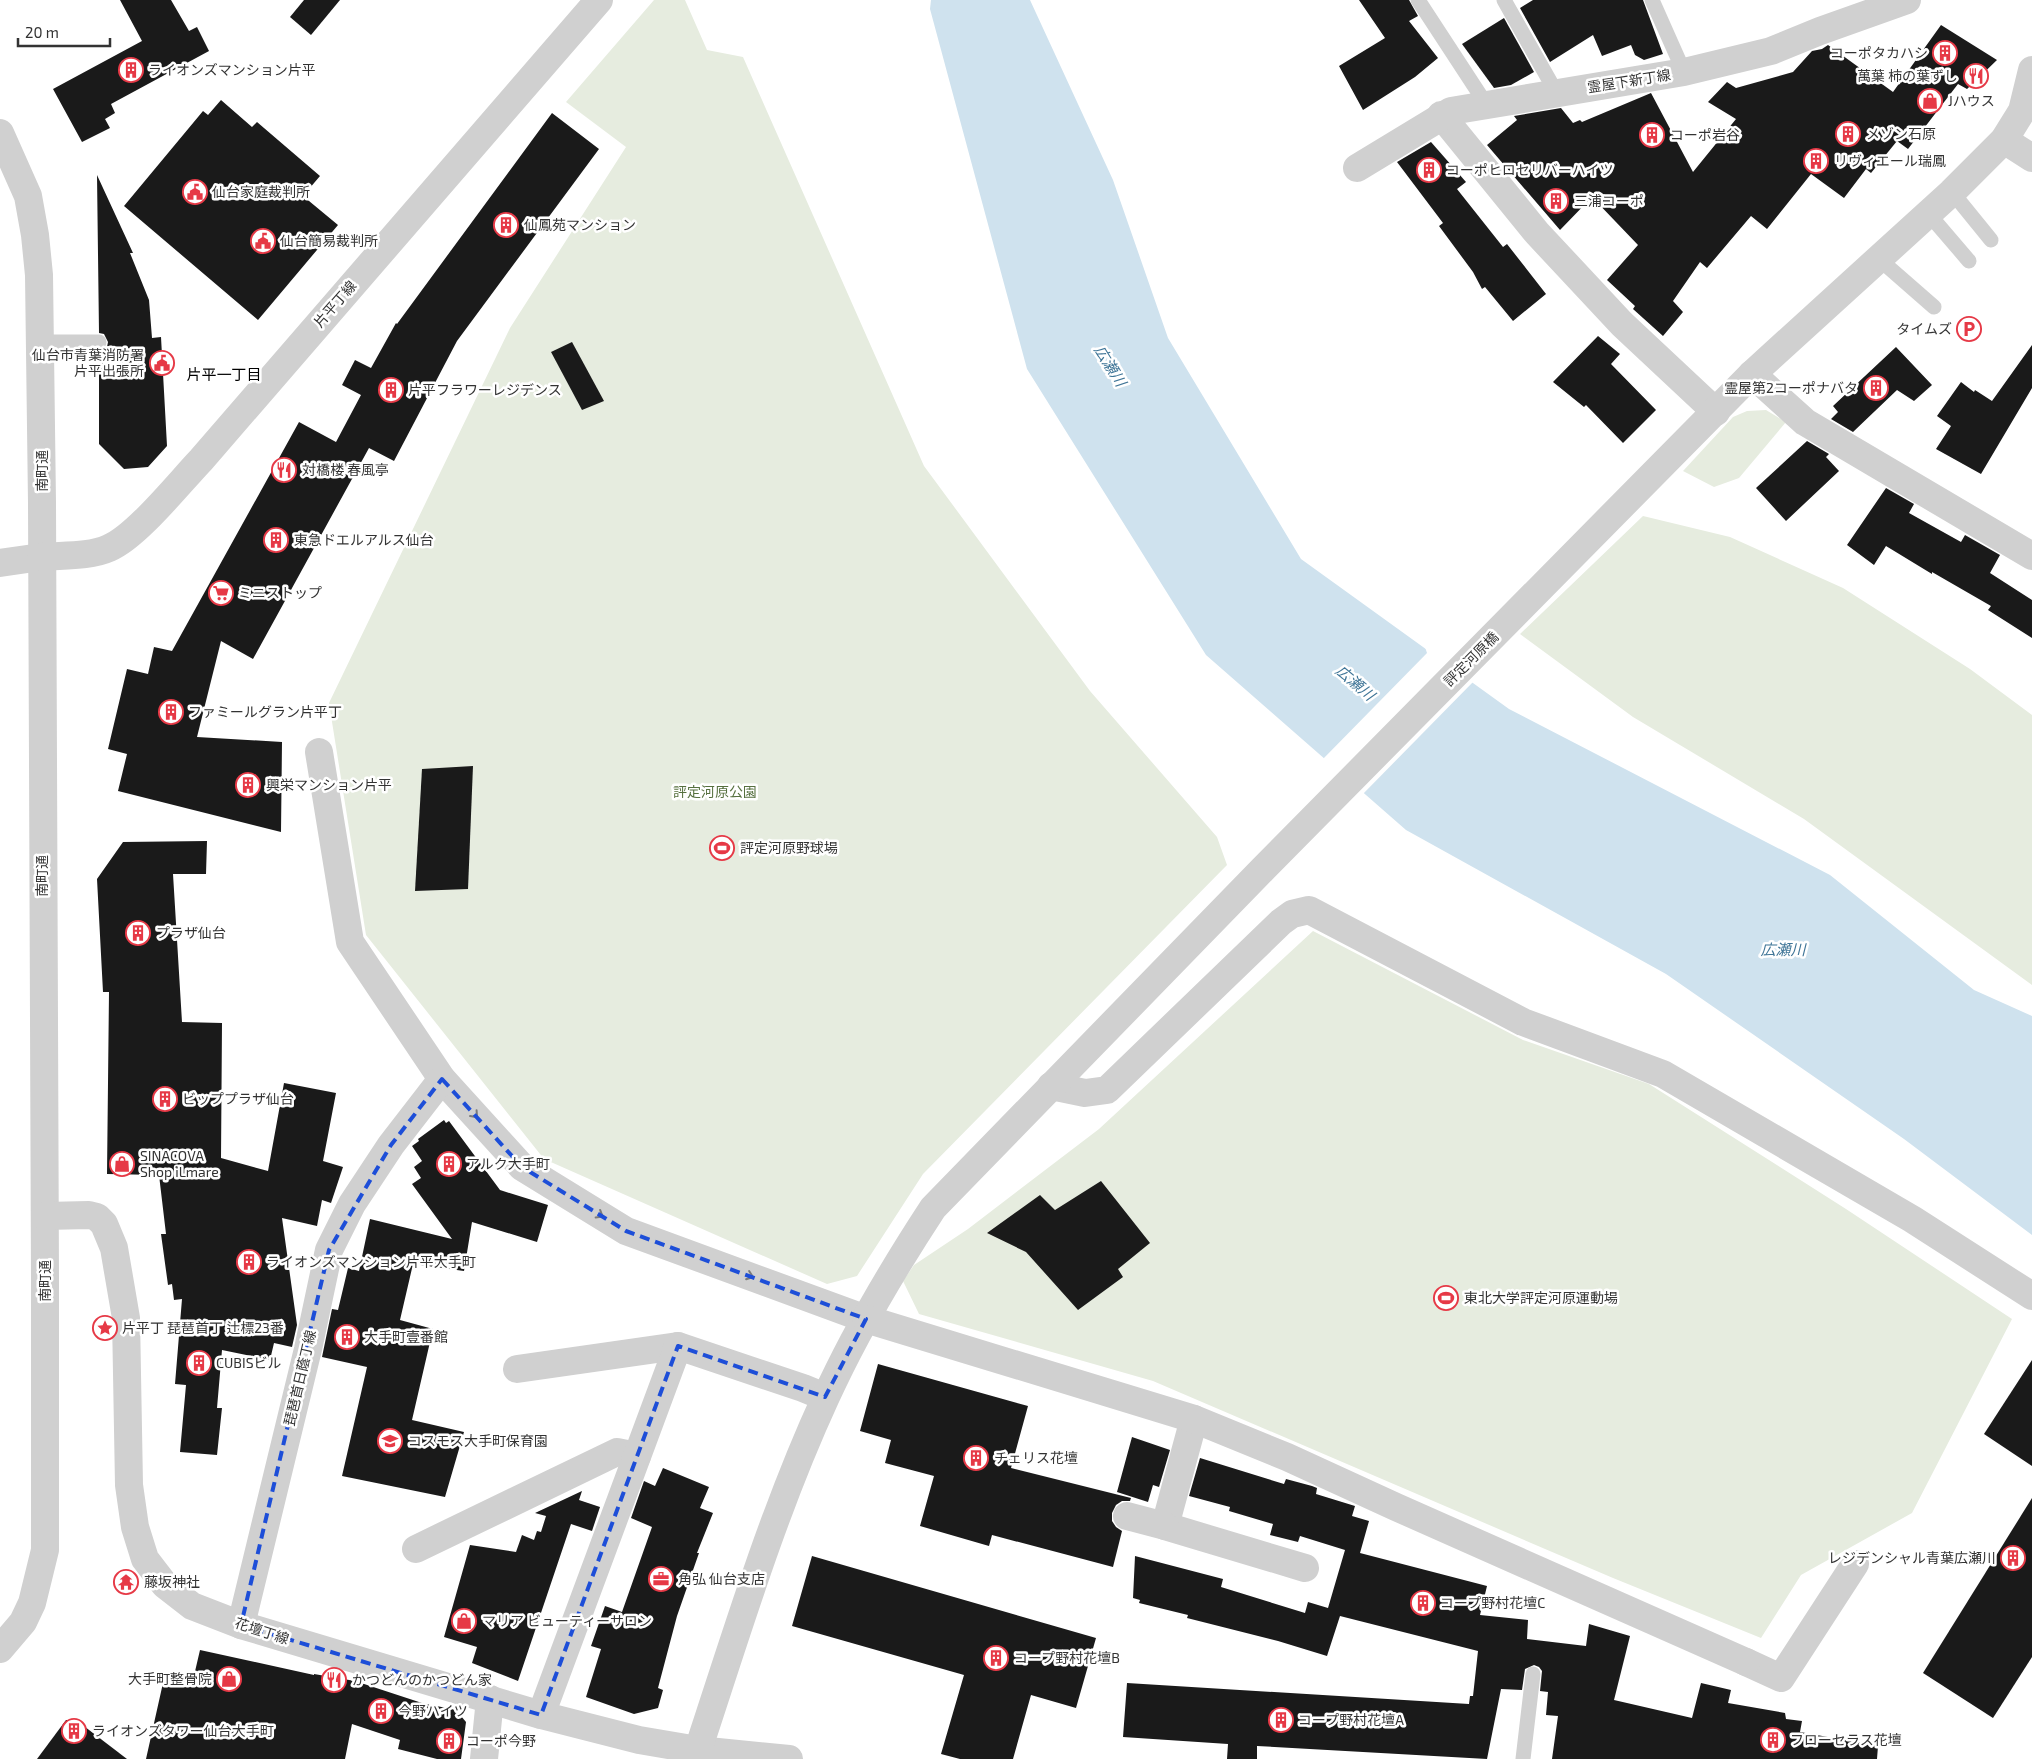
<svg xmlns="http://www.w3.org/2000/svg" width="2032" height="1759" font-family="'Exo 2','Noto Sans JP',sans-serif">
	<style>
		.green { fill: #e6ecdf }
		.water { fill: #cfe2ee }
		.pier { fill: #fff }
		.building { fill: #1a1a1a }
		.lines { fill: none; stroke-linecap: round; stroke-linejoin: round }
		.service { stroke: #d0d0d0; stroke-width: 15 }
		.minor { stroke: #d0d0d0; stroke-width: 28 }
		.tertiary { stroke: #d0d0d0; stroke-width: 28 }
		.oneway { stroke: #7a7a7a }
		.marked { fill: none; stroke: #1d4ed8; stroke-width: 4; stroke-dasharray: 10 6; stroke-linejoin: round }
		.labels { text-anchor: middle; stroke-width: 5; stroke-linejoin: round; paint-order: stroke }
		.poi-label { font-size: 14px; fill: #333; stroke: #fff; text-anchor: start }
		.street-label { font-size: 14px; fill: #333; stroke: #fff }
		.park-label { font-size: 14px; fill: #56703f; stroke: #fff }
		.water-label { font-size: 15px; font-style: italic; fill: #3f7597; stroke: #fff }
		.neighbourhood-label { font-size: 15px; fill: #000; stroke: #fff }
	</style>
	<rect width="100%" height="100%" fill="#fff"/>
	<!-- green -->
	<g class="green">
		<path d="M654,0h31l22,50 36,7 181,409 166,225 127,146 10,28 -304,309 -66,102 -30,8 -283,-125 -178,-224 -37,-232 181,-375 116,-181 -60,-45z"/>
		<path d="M1766,410l20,12 -47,56 -25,9 -31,-16 50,-54 14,-6z"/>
		<path d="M1643,516l87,21 113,51 127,81 62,46v270l-228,-166 -171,-102 -113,-83z"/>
		<path d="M1313,931l210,109 126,44 197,125 166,110 -100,194 -111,62 -40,63 -148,-60 -460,-197 -234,-67 -16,-33 11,-16 54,-36 131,-100z"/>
	</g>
	<!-- water -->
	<path class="water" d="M931,0h99l83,180 55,158 133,221 208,150 321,166 144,115 58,26v219l-128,-96 -238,-165 -260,-144 -200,-175 -179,-286 -97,-360z"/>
	<!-- pier -->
	<path class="pier" d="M1424,644l50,37 -112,114 -40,-35 105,-107z"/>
	<!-- building -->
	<g class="building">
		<path d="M120,0h51l18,31 8,-4 12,24 -98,53 4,9 -10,6 5,9 -28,14 -29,-53 89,-48z"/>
		<path d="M304,0h36l-29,35 -21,-18z"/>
		<path d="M1359,0h50l9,16 -9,5 29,37 -23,19 -52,33 -24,-44 46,-28z"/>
		<path d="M1533,0h110l20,54 -19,6 -9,-5 -4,-10 -29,11 -9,-21 -43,27 -30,-54z"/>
		<path d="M1504,18l30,54 -23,13 -17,3 -32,-44z"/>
		<path d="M1941,25l56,35 -30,29 -9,-5 -50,65 -11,-8 -26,32 -5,-4 -22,29 -33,-24 -44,55 -16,-13 -44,52 -7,-6 -27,39 10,11 -20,24 -30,-27 2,-3 -28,-26 31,-35 -46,-48 -32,33 -73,-85 30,-25 -3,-4 47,-8 12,15 7,-3 2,2 69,-29 42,79 43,-53 -28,-17 19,-20 9,6 57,-16 19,-21 10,-2 6,-4 65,47z"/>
		<path d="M221,100l31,27 5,-5 63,54 -17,20 35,29 -80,95 -134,-114 79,-95 5,4z"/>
		<path d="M552,113l47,36 -142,192 -63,120 -25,-13 -116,211 -32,-18 -24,96 85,5 -1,90 -163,-41 9,-37 -19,-5 19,-80 21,5 6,-27 18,4 127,-229 37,20 25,-47 -19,-10 13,-25 16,8 25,-45 1,1z"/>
		<path d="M1431,142l35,40 -9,7 46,58 4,-3 39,50 -33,27 -28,-34 -3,2 -9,-17 -34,-46 4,-3 -46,-61z"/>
		<path d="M97,175l36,78h-3l19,47 3,38 9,-1 6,109 -19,21 -24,2 -25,-25v-93l8,-4 1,-5 -4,-8 -5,-1z"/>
		<path d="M1598,336l22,18 -9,10 45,46 -33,33 -37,-38 -2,2 -31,-25z"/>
		<path d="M572,342l32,59 -22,9 -31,-58z"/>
		<path d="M2032,345v43l-51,86 -45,-25 15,-23 -14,-10 24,-34 13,10 1,-2 17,11z"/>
		<path d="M1896,347l36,38 -18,16 -17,-11 -44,42 -22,-13 7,-7 -5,-6z"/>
		<path d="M1807,441l22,13 -3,3 13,14 -53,50 -30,-33z"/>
		<path d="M1886,488l28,16 -5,9 52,29 4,-7 35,20 -10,18 42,27v38l-44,-28 3,-4 -59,-34v2l-46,-28 -12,19 -27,-20z"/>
		<path d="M473,766l-5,123 -53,2 7,-122z"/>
		<path d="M207,841l-1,33h-33l9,148 40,1 -1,135 47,13 16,-88 52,10 -13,68 20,6 -12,36 -9,-3 -5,26 -35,-8 15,107 -5,22 -18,-4 -4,17 -48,-10 -5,58h5l-5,47 -37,-3 6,-67 -11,-1 7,-85 -8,1 -2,-16 -4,1 -7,-51h5l-7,-59 -52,-1 2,-182h-6l-6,-113 26,-37z"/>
		<path d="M444,1120l2,3 3,-2 51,69 48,15 -11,37 -65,-20 -8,49 -51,-7 -13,56 33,9 -21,91 52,12 -19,65 -103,-21 25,-109 -45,-10 10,-48 6,1 10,-42 11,3 11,-52 82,20 -40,-55 9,-6 -7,-11 8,-6 -10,-15 7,-5 -1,-2z"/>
		<path d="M1101,1181l49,62 -32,26 5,8 -45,33 -52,-58 -39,-19 53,-38 15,15z"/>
		<path d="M2032,1360v106l-48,-32z"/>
		<path d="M878,1364l150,42 -17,62 120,30 -1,3h-8l-6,4 -4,8v8l4,6 6,4 -9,36 -121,-32 -3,11 -69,-20 14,-50 -49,-13 6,-23 -31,-9z"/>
		<path d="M1132,1437l38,13 -11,37 -6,-2 -5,17 -31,-10z"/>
		<path d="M1200,1458l84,26 2,-5 26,7 5,2 -1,6 39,12 -3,10 17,5 -9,32 127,33 -7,29 48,5 -1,19 59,7 3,-22 41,12 -16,64 78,18 9,-35 30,7 -3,13 57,10 1,6 16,2 -2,11 78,14 -1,13h-325l6,-43 -12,-1 2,-23 -8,-1 2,-20 -3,-4 -5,-2 -9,4 -3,21 -21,-1 -14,70 -230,-13v13h-30l1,-15 -105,-7 4,-54 342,21 1,-8h3l5,-45 -138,-35 -13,40 -49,-15 -91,-23 1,-3 -49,-12 1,-3 -7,-2 2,-42 88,23 -2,8 84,26 3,-11 20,6 17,-58 -45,-14 -2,6 -28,-7 3,-11 -44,-13 1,-4 -41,-11z"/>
		<path d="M663,1468l46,19 -9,21 13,5 -16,40h2l-22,63 -19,72 5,2 -5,18 -24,6 -48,-17 15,-48 -10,-3 14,-40 17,6 30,-85 -21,-9 13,-37 11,5z"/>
		<path d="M582,1491l-3,9 21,7 -8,24 -21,-7 -53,157 -46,-18 5,-16 -33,-10 26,-92 46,7 6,-17 12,5 3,-9 4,1 5,-16 -11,-3z"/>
		<path d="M2032,1498v159l-39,61 -70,-45z"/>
		<path d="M812,1556l284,82 -20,70 -45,-13 -18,64h-53l-19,-5 23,-79 -172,-49z"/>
		<path d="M200,1650l114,25v-1l41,7 67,22 34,7 10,12 -5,37h-24l-39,-10 2,-9 -48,-16 -7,35h-199l19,-85 28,6z"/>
		<path d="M66,1720h10l51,39h-90z"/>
	</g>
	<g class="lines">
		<!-- service -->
		<g class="service">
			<path d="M1418,0l68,104"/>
			<path d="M1504,0l52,92"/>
			<path d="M1652,0l32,72"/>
			<path d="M1952,192l39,48"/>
			<path d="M1927,212l42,49"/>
			<path d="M1878,258l56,49"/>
			<path d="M40,342h59"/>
			<path d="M1523,1759l10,-85"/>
		</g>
		<!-- minor -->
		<g class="minor">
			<path d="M1441,115l96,118 85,91 94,88"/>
			<path d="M2004,140l28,18"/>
			<path d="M1357,168l94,-57 233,-39 87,-21 49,-20 87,-31"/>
			<path d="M1752,374l53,48 227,134"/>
			<path d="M0,563l41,-6"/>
			<path d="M319,752l31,190 92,137 80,88 104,64 240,88"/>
			<path d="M1051,1086l34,7 22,-3 174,-168 11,-8 17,-4 214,112 140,52 249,145 120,77"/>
			<path d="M517,1369l161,-23"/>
			<path d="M1194,1419l-29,107 140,42"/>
			<path d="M1127,1516l38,10"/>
			<path d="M416,1549l201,-97 20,4"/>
			<path d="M241,1625l67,-276 21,-99 23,-46 39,-59 51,-66"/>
			<path d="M1746,1662l35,16 74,-114"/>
			<path d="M541,1715l137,-369 125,42 22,9"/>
			<path d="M698,1750l91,9"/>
		</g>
		<!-- tertiary -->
		<g class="tertiary">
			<path d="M0,133l28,63 7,39 4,40 3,228 3,777v270l-13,53 -9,19 -23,27"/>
			<path d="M41,557c21,-2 48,0 68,-9 27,-11 70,-65 92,-88l398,-460"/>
			<path d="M45,1216l44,-1 8,2 7,7 10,24 12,70 3,167 6,42 10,32 20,26 27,21 49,19 300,90 98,25 59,10c39,-118 75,-238 127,-351 30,-66 68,-130 108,-191l330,-339 489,-495 200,-182 52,-52 18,-29 10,-41"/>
			<path d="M866,1319l328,100 93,38 109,50 350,155"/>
			<path d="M484,1759l6,-60"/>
		</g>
	</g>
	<!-- one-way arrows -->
	<defs><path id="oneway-chevron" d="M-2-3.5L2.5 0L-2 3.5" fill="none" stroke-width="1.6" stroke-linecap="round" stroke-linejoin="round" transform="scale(1.25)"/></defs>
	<g class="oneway">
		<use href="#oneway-chevron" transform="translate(475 1115) rotate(48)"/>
		<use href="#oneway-chevron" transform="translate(600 1215) rotate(31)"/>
		<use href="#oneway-chevron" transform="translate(750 1276) rotate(20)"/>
	</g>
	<!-- marked area -->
	<path class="marked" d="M442,1079l80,88 104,64 240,88 -41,78 -147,-51 -137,369 -300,-90 88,-375 62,-105z"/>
	<!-- icons -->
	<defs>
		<symbol id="building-ring" viewBox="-11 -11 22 22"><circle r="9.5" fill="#fff" stroke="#e63946" stroke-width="1.5"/><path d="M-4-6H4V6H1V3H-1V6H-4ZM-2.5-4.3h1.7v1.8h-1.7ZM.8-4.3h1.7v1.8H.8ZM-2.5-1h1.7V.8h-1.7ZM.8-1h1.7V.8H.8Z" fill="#e63946"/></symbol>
		<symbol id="restaurant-ring" viewBox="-11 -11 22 22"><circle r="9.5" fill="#fff" stroke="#e63946" stroke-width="1.5"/><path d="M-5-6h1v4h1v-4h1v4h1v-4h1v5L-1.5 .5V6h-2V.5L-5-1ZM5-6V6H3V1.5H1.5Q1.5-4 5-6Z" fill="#e63946"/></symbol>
		<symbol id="shop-ring" viewBox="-11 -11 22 22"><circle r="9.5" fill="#fff" stroke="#e63946" stroke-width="1.5"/><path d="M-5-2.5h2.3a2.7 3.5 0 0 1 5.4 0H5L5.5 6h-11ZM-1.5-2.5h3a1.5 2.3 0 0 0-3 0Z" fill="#e63946"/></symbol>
		<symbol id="civic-ring" viewBox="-11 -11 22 22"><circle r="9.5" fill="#fff" stroke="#e63946" stroke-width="1.5"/><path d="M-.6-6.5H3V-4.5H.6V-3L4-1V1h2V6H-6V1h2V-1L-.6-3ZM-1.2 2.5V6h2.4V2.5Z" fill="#e63946"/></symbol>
		<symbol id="parking-ring" viewBox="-11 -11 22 22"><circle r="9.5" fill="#fff" stroke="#e63946" stroke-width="1.5"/><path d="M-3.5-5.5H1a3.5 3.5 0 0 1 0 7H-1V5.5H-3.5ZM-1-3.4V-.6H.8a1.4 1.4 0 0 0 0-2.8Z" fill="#e63946"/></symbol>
		<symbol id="supermarket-ring" viewBox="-11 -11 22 22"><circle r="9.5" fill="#fff" stroke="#e63946" stroke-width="1.5"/><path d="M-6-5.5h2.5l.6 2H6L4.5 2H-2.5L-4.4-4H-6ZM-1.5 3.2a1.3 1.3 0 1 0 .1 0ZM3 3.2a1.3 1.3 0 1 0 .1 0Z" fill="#e63946"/></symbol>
		<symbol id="stadium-ring" viewBox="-11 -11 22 22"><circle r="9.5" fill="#fff" stroke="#e63946" stroke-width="1.5"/><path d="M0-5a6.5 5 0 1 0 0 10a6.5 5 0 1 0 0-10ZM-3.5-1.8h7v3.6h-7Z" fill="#e63946"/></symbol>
		<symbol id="sight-ring" viewBox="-11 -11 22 22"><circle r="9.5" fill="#fff" stroke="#e63946" stroke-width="1.5"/><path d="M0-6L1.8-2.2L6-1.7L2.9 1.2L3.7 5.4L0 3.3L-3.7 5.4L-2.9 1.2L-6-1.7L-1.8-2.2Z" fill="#e63946"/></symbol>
		<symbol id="school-ring" viewBox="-11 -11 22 22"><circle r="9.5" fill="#fff" stroke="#e63946" stroke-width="1.5"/><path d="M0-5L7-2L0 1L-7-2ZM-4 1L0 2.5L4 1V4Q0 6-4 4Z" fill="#e63946"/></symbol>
		<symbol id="office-ring" viewBox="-11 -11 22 22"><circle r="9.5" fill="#fff" stroke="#e63946" stroke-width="1.5"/><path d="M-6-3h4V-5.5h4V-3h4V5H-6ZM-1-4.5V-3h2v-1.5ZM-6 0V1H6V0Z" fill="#e63946"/></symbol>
		<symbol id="temple-ring" viewBox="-11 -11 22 22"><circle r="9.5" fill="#fff" stroke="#e63946" stroke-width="1.5"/><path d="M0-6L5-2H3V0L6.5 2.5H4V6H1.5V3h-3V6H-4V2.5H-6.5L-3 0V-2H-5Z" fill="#e63946"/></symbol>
	</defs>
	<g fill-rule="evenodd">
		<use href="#building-ring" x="1931" y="39" width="28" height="28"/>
		<use href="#building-ring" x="117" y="56" width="28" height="28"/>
		<use href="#restaurant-ring" x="1962" y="62" width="28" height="28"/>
		<use href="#shop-ring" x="1916" y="87" width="28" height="28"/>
		<use href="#building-ring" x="1834" y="120" width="28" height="28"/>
		<use href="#building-ring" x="1638" y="121" width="28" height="28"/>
		<use href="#building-ring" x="1802" y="147" width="28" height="28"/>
		<use href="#building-ring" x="1415" y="156" width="28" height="28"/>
		<use href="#civic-ring" x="181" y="178" width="28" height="28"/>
		<use href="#building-ring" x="1542" y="187" width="28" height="28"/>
		<use href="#building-ring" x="492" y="211" width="28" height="28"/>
		<use href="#civic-ring" x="249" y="227" width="28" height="28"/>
		<use href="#parking-ring" x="1955" y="315" width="28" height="28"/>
		<use href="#civic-ring" x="148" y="349" width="28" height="28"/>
		<use href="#building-ring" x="1862" y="374" width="28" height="28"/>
		<use href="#building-ring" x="377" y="376" width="28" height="28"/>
		<use href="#restaurant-ring" x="270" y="456" width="28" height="28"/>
		<use href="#building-ring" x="262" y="526" width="28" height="28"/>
		<use href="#supermarket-ring" x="207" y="579" width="28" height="28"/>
		<use href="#building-ring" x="157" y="698" width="28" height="28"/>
		<use href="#building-ring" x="234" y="771" width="28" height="28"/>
		<use href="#stadium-ring" x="708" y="834" width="28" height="28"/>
		<use href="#building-ring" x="124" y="919" width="28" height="28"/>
		<use href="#building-ring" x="151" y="1085" width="28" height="28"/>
		<use href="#shop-ring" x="108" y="1150" width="28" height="28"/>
		<use href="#building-ring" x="435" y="1150" width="28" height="28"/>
		<use href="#building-ring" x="235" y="1248" width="28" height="28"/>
		<use href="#stadium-ring" x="1432" y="1284" width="28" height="28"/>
		<use href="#sight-ring" x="91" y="1314" width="28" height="28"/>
		<use href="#building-ring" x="333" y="1323" width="28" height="28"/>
		<use href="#building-ring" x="185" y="1349" width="28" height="28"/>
		<use href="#school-ring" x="376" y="1427" width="28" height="28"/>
		<use href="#building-ring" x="962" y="1444" width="28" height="28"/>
		<use href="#building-ring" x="1999" y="1544" width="28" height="28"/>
		<use href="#office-ring" x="647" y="1565" width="28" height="28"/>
		<use href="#temple-ring" x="112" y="1568" width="28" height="28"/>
		<use href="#building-ring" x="1409" y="1589" width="28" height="28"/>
		<use href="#shop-ring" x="450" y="1607" width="28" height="28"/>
		<use href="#building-ring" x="982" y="1644" width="28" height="28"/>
		<use href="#shop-ring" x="215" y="1665" width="28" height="28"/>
		<use href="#restaurant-ring" x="320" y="1666" width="28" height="28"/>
		<use href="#building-ring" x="367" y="1697" width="28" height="28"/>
		<use href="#building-ring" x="1267" y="1706" width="28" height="28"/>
		<use href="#building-ring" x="60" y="1717" width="28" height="28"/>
		<use href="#building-ring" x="1759" y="1726" width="28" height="28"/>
		<use href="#building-ring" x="435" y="1727" width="28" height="28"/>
	</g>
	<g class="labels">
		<!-- poi labels -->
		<g class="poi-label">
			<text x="1928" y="58" text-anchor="end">コーポタカハシ</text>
			<text x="148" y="75">ライオンズマンション片平</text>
			<text x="1958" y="81" text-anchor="end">萬葉 柿の葉ずし</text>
			<text x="1948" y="106">Jハウス</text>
			<text x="1866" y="139">メゾン石原</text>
			<text x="1670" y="140">コーポ岩谷</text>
			<text x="1834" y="166">リヴィエール瑞鳳</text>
			<text x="1446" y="175">コーポヒロセリバーハイツ</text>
			<text x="212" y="197">仙台家庭裁判所</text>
			<text x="1574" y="206">三浦コーポ</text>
			<text x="524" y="230">仙鳳苑マンション</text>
			<text x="280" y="246">仙台簡易裁判所</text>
			<text x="1952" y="334" text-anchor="end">タイムズ</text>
			<text x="144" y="360" text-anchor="end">仙台市青葉消防署<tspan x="144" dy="16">片平出張所</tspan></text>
			<text x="1858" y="393" text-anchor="end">霊屋第2コーポナバタ</text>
			<text x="408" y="395">片平フラワーレジデンス</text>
			<text x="302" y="475">対橋楼 春風亭</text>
			<text x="294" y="545">東急ドエルアルス仙台</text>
			<text x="238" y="598">ミニストップ</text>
			<text x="188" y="717">ファミールグラン片平丁</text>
			<text x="266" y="790">興栄マンション片平</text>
			<text x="740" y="853">評定河原野球場</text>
			<text x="156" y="938">プラザ仙台</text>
			<text x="182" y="1104">ビッププラザ仙台</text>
			<text x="140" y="1161">SINACOVA<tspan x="140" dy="16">Shop iLmare</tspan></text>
			<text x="466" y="1169">アルク大手町</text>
			<text x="266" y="1267">ライオンズマンション片平大手町</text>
			<text x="1464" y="1303">東北大学評定河原運動場</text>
			<text x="122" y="1333">片平丁 琵琶首丁 辻標23番</text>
			<text x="364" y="1342">大手町壹番館</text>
			<text x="216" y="1368">CUBISビル</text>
			<text x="408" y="1446">コスモス大手町保育園</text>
			<text x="994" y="1463">チェリス花壇</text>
			<text x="1996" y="1563" text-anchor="end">レジデンシャル青葉広瀬川</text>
			<text x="678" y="1584">角弘 仙台支店</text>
			<text x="144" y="1587">藤坂神社</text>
			<text x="1440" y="1608">コープ野村花壇C</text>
			<text x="482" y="1626">マリア ビューティーサロン</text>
			<text x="1014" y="1663">コープ野村花壇B</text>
			<text x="212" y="1684" text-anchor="end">大手町整骨院</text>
			<text x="352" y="1685">かつどんのかつどん家</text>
			<text x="398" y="1716">今野ハイツ</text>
			<text x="1298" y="1725">コープ野村花壇A</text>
			<text x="92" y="1736">ライオンズタワー仙台大手町</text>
			<text x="1790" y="1745">フローセラス花壇</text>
			<text x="466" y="1746">コーポ今野</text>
		</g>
		<!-- street labels -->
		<g class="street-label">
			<text transform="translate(1629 81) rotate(-9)" y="5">霊屋下新丁線</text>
			<text transform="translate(335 304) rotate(-49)" y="5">片平丁線</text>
			<text transform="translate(42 471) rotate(-90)" y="5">南町通</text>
			<text transform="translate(1471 659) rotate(-45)" y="5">評定河原橋</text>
			<text transform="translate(42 876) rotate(-90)" y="5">南町通</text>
			<text transform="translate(45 1281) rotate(-90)" y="5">南町通</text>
			<text transform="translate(300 1378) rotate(-77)" y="5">琵琶首日蔭丁線</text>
			<text transform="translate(262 1631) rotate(18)" y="5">花壇丁線</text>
		</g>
		<!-- park labels -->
		<g class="park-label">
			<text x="715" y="797">評定河原公園</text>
		</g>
		<!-- water labels -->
		<g class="water-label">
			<text transform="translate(1110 366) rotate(58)" y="5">広瀬川</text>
			<text transform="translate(1355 683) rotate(40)" y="5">広瀬川</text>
			<text x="1783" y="955">広瀬川</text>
		</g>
		<!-- neighbourhood labels -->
		<g class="neighbourhood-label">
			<text x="224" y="380">片平一丁目</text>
		</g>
	</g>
	<!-- scale -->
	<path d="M18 38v8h92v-8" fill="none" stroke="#333333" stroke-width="2.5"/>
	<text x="25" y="38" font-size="15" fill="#333333" stroke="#ffffff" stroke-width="4" paint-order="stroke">20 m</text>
</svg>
